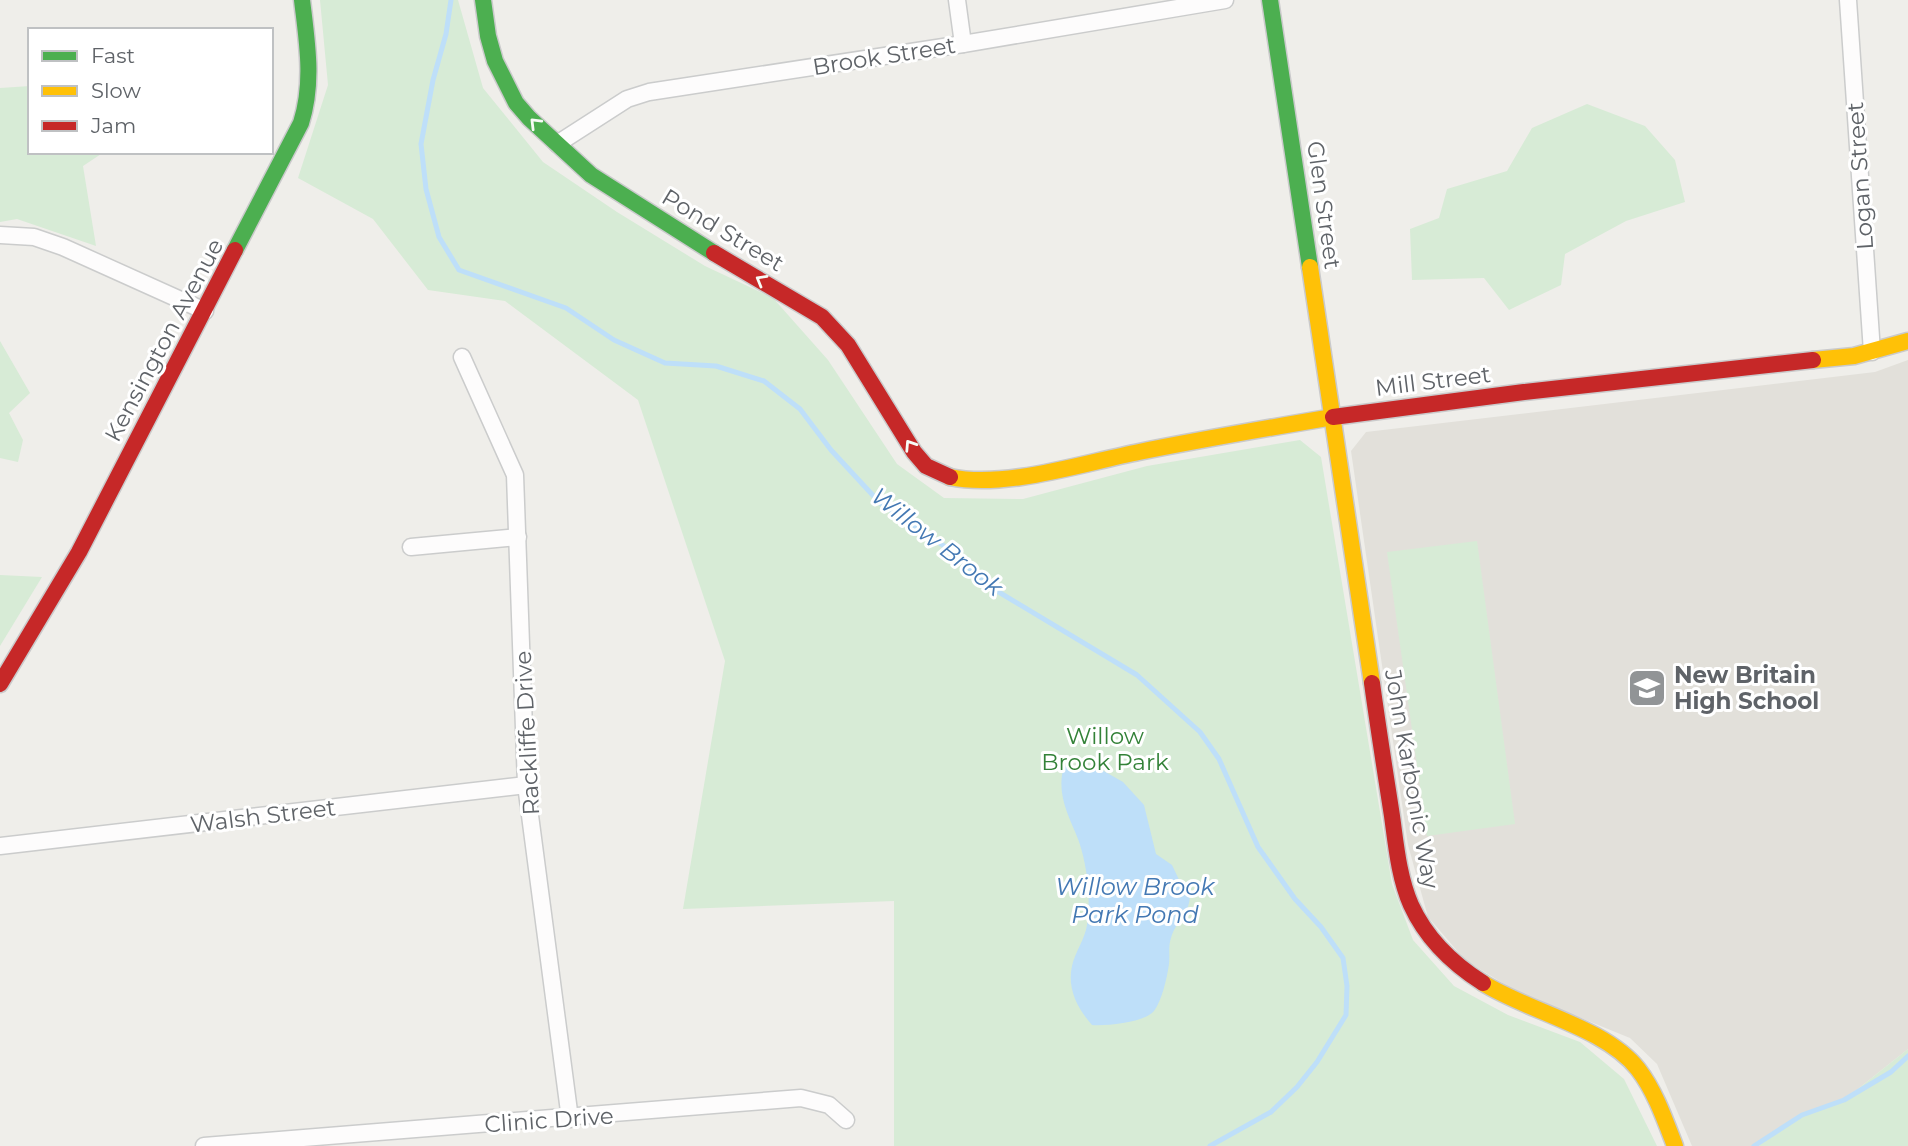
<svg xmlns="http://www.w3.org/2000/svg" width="1908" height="1146" font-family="Montserrat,sans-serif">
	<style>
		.education { fill: #e2e0da }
		.green { fill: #d7ebd6 }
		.water { fill: #bedff9 }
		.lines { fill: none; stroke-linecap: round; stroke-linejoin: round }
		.stream { stroke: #bedff9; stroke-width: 5 }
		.street-casing { stroke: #cbcccc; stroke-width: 19 }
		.fast-casing { stroke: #cacacb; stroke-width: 19 }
		.slow-casing { stroke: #cacacb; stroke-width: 19 }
		.jam-casing { stroke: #cacacb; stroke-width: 19 }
		.street { stroke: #fdfcfc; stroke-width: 16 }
		.fast { stroke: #4caf50; stroke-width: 16 }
		.slow { stroke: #ffc107; stroke-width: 16 }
		.jam { stroke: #c62828; stroke-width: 16 }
		.oneway { stroke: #f6fbf6 }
		.labels { text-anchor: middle; stroke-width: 6; stroke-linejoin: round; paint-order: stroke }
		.street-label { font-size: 23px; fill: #5f6368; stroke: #fff }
		.poi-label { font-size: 23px; font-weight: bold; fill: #5f6368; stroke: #fff; text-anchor: start }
		.park-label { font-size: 23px; fill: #338238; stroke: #fff }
		.water-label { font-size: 24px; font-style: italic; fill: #4378b3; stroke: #fff }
	</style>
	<rect width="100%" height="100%" fill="#efeeea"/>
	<!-- education -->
	<path class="education" d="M1908,360v689l-64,51 -32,10 -38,21 -15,15h-67l-35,-82 -27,-26 -113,-46 -52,-32 -37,-43 -20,-72 -57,-394 15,-19 509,-60z"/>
	<!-- green -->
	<g class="green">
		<path d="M320,0h138l25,88 60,74 74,50 88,54 68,32 55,62 69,104 47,34 79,1 124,-33 153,-26 21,17 71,427 21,56 41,46 54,29 72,27 44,37 33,67h-763v-245l-211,8 42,-248 -87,-261 -133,-99 -77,-11 -55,-71 -75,-41 30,-93z"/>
		<path d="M30,86v66h74l-21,14 13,80 -79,-27 -17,3v-134z"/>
		<path d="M1587,104l58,22 30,34 10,42 -59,19 -61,33 -4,31 -52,25 -25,-32 -72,2 -2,-51 29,-11 8,-29 60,-18 25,-43z"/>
		<path d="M0,341l30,52 -21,20 14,27 -5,22 -18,-4z"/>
		<path d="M1477,541l38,283 -88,12 -40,-284z"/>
		<path d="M0,575l42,2 -42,69z"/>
		<path d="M1908,1049v97h-149l15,-15 38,-21 32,-10z"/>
	</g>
	<!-- water -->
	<path class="water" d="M1064,766l38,4 21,12 21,23 12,49 16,11 10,21 8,8c0,21 -14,26 -19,44 -3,9 -1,17 -2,26 -2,14 -7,36 -15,47 -10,12 -48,15 -62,14 -15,-17 -25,-37 -20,-59 3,-14 13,-27 15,-41 2,-12 2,-27 1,-38 -1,-15 -5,-35 -10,-48 -10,-25 -22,-45 -14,-73z"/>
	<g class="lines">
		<!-- stream -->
		<g class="stream">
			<path d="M451,0l-5,34 -13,46 -12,64 5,45 13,48 20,33 107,38 48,32 51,23 51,3 48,15 36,28 31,41 49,53 64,43 48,42 145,87 63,57 19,27 39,88 37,52 26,28 22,31 4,28 -1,29 -29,47 -20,25 -26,25 -61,34"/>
			<path d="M1754,1146l48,-31 42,-15 47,-28 17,-16"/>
		</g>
		<defs>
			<g id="street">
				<path d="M957,0l6,44"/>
				<path d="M1848,0l24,352"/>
				<path d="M557,144l70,-45 22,-7 314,-48 262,-44"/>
				<path d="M0,235l34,2 29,10 142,64"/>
				<path d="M462,357l53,118 11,310 44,334"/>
				<path d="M411,547l107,-10"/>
				<path d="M0,846l526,-61"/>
				<path d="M204,1146l597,-48 28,7 17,15"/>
			</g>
			<g id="fast">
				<path d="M483,0l5,36 7,25 21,42 13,15 62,57 123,78"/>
				<path d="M1270,0l40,267"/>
				<path d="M235,250l66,-127c13,-41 6,-81 1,-123"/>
			</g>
			<g id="slow">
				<path d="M1310,267l62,416"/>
				<path d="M1813,360l41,-4 54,-15"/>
				<path d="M950,477c55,12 133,-14 189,-25 64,-13 129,-24 194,-35"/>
				<path d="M1483,983c46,29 122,44 155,86 17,22 27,51 37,77"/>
			</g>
			<g id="jam">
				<path d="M714,253l108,64 26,28 66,107 12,14 24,11"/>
				<path d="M1333,417l191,-25 289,-32"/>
				<path d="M1372,683c6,44 13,88 20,133 4,29 7,62 19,89 15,33 42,59 72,78"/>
				<path d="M0,684l79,-132 156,-302"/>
			</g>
		</defs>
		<!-- street casing -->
		<use href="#street" class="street-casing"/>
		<!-- fast casing -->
		<use href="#fast" class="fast-casing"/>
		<!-- slow casing -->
		<use href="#slow" class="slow-casing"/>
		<!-- jam casing -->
		<use href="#jam" class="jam-casing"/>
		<!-- street -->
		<use href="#street" class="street"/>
		<!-- fast -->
		<use href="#fast" class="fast"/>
		<!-- slow -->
		<use href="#slow" class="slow"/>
		<!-- jam -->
		<use href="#jam" class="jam"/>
	</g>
	<!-- one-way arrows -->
	<defs><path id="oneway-chevron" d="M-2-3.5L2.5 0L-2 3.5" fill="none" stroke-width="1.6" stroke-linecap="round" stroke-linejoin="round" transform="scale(1.75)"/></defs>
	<g class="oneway">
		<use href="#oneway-chevron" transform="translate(535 123) rotate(-135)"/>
		<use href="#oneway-chevron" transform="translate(761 280) rotate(-150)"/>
		<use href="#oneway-chevron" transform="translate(910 445) rotate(-123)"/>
	</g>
	<!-- icons -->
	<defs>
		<symbol id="school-square" viewBox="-11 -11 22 22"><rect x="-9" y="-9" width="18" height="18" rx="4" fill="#919496" stroke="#fff"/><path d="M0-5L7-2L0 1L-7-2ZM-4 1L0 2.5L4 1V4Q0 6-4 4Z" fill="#fff"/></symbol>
	</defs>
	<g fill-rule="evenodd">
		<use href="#school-square" x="1625" y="666" width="44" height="44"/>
	</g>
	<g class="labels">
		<!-- street labels -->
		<g class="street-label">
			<text transform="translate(884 56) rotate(-9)" y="8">Brook Street</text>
			<text transform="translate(1860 176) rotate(-94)" y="8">Logan Street</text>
			<text transform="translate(1324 205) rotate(82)" y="8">Glen Street</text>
			<text transform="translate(723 230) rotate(31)" y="8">Pond Street</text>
			<text transform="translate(164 340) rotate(-62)" y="8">Kensington Avenue</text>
			<text transform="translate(1433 381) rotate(-7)" y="8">Mill Street</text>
			<text transform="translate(527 733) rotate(-93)" y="8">Rackliffe Drive</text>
			<text transform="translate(1412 779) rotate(80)" y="8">John Karbonic Way</text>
			<text transform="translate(263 816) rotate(-7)" y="8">Walsh Street</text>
			<text transform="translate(549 1120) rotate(-4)" y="8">Clinic Drive</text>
		</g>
		<!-- poi labels -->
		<g class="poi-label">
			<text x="1674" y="683">New Britain<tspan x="1674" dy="26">High School</tspan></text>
		</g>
		<!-- park labels -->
		<g class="park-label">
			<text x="1105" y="744">Willow<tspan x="1105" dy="26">Brook Park</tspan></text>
		</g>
		<!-- water labels -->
		<g class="water-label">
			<text transform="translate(937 542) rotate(38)" y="8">Willow Brook</text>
			<text x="1135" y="895">Willow Brook<tspan x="1135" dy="28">Park Pond</tspan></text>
		</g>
	</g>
	<!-- legend -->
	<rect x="28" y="28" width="245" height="126" fill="#ffffff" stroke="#bfc1c3" stroke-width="2"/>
	<rect x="42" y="51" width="35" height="10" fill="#4caf50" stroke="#bfc1c3" stroke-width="2"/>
	<text x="91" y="63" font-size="21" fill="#5f6368">Fast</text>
	<rect x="42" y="86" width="35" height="10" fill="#ffc107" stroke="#bfc1c3" stroke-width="2"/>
	<text x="91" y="98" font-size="21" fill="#5f6368">Slow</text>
	<rect x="42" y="121" width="35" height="10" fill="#c62828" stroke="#bfc1c3" stroke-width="2"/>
	<text x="91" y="133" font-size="21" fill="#5f6368">Jam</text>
</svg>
